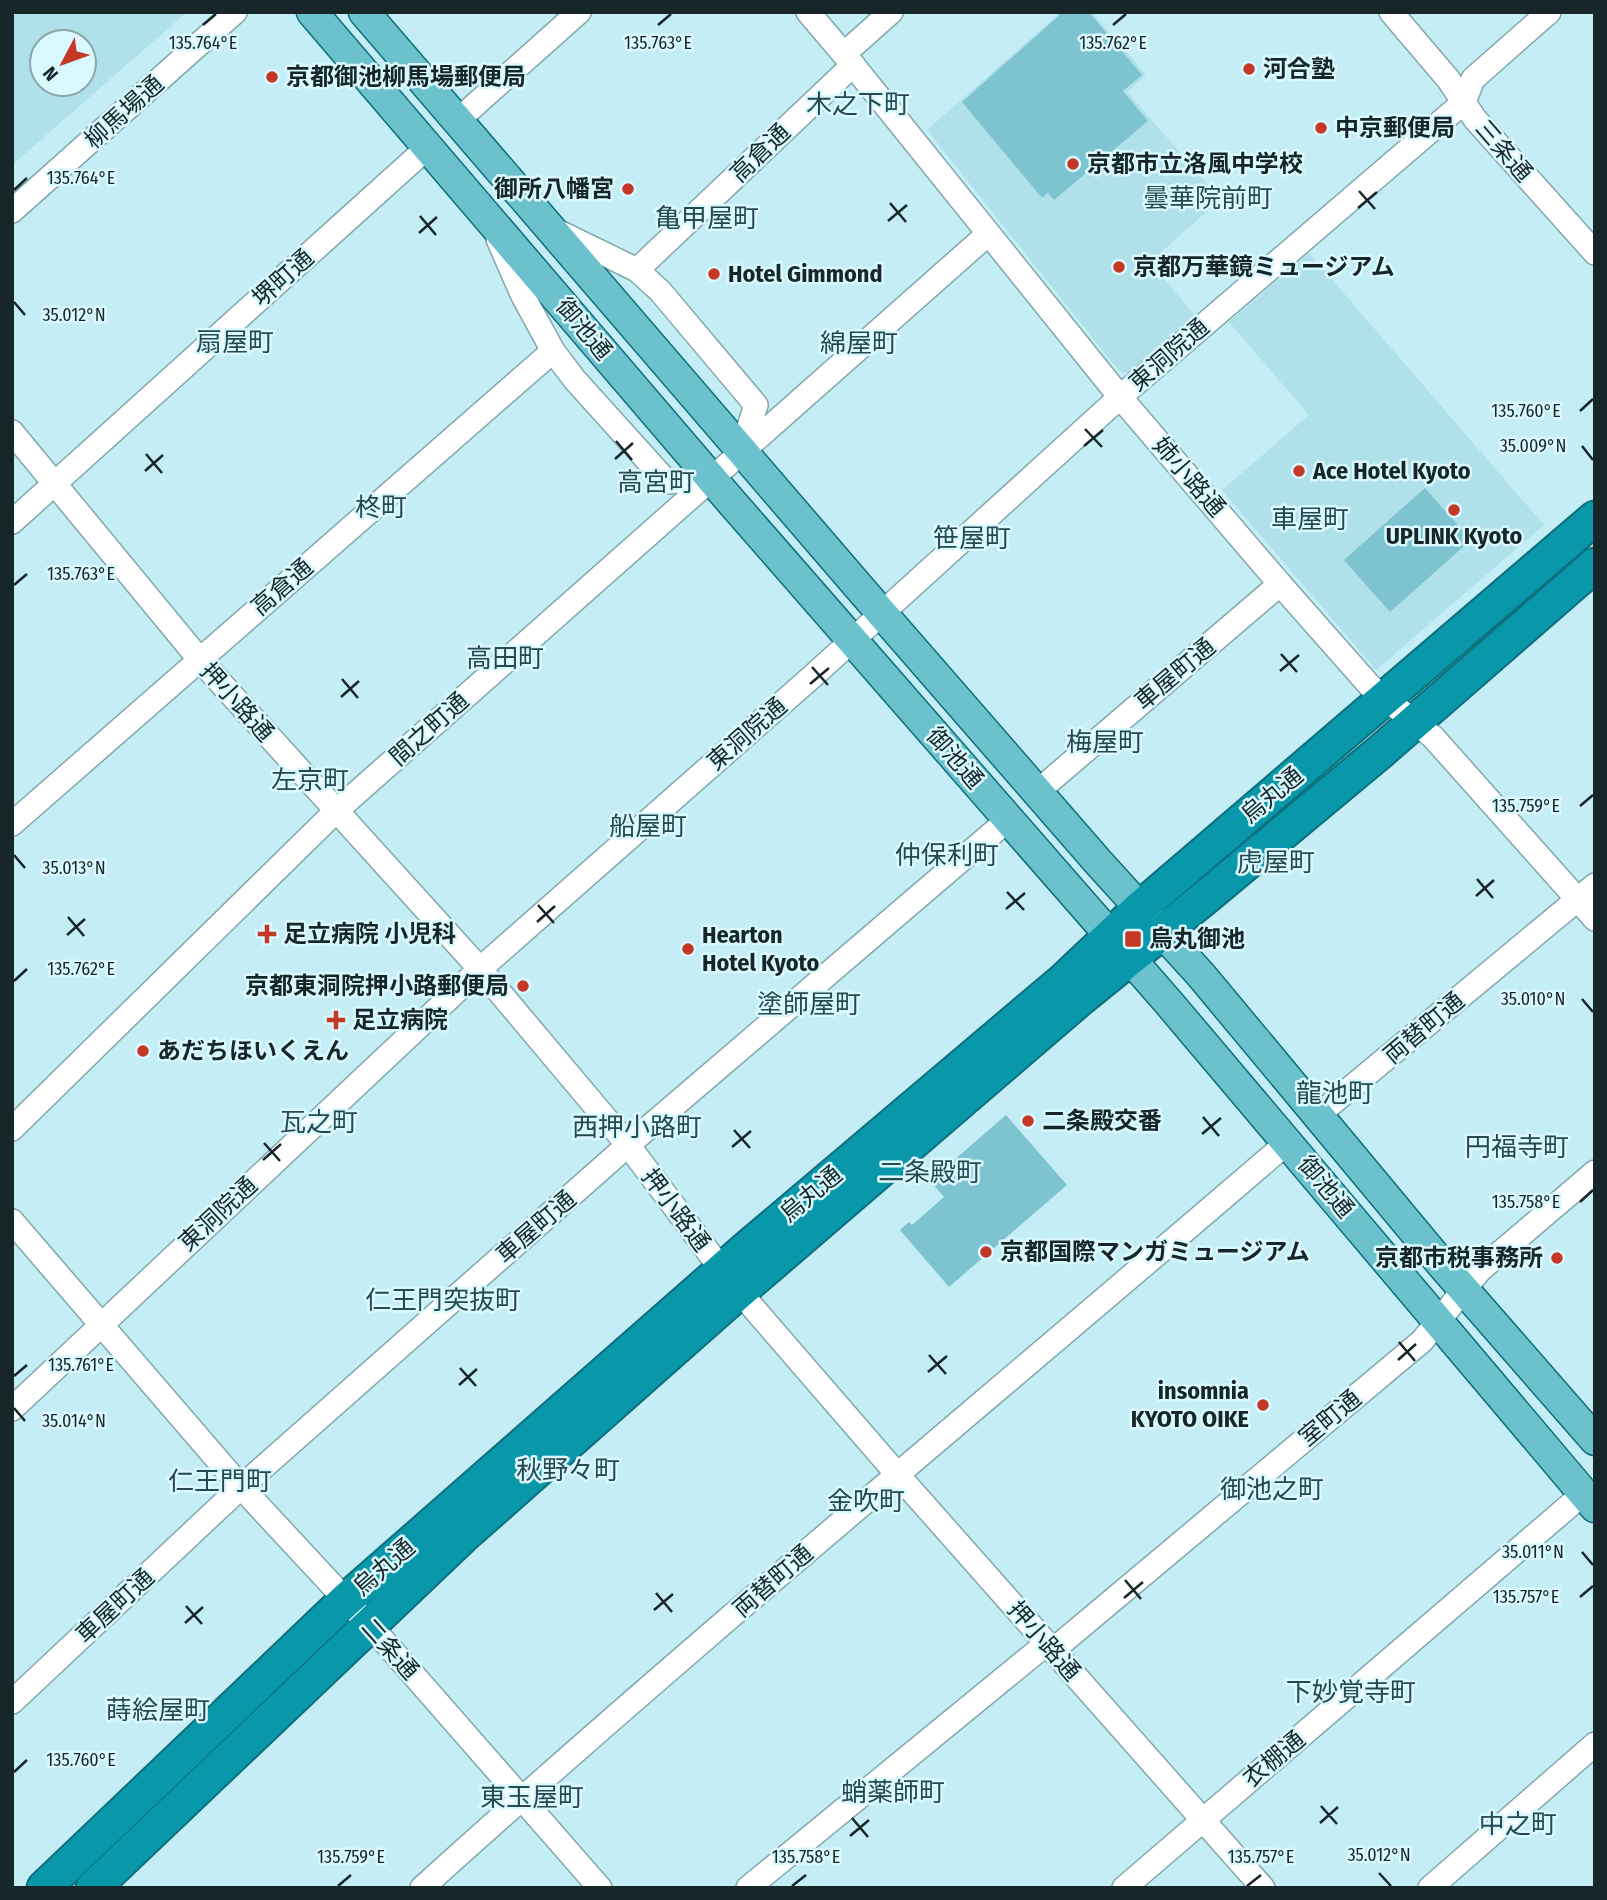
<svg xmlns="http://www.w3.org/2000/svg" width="1607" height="1900" font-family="'Fira Sans Condensed','Noto Sans JP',sans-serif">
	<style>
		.built { fill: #b0e0ea; fill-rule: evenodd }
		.green { fill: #7ec3d0 }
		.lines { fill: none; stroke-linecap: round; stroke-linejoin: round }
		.minor-casing { stroke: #81a7af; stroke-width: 26 }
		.major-casing { stroke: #0e6f7d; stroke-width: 33 }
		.highway-casing { stroke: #0e6f7d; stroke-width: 37 }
		.minor { stroke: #fff; stroke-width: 23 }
		.major { stroke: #6bc1cc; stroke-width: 30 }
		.highway { stroke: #0997aa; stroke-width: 33 }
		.ticks { fill: none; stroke: #172629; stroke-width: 2.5 }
		.poi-dot { fill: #c53826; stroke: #d9f9ff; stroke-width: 2.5 }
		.labels { text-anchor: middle; stroke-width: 5; stroke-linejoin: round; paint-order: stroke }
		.poi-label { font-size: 24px; font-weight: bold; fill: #172629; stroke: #d9f9ff; text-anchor: start }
		.street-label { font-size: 24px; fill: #172629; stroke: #d9f9ff }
		.neighbourhood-label { font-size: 26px; fill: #264950; stroke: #d9f9ff }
		.ticks-label { font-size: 18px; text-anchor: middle; fill: #172629; stroke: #d9f9ff; stroke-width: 5; stroke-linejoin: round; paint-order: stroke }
	</style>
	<rect width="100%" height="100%" fill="#c5edf5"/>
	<!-- built -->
	<g class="built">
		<path d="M12,12h175l-175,153zM42,42h42v42h-42z"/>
		<path d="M1061,12h31l54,63 -19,17 94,107 -71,63 47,56 -67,56 -11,-3 -192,-241z"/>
		<path d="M1309,253l235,272 -168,145 -154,-180 87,-75 -80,-93z"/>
	</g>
	<!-- green -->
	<g class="green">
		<path d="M1063,12h26l53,63 -19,16 25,30 -94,79 -6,-7 -6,5 -80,-96z"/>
		<path d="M1425,488l46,52 -81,72 -46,-52z"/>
		<path d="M1006,1115l61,70 -118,102 -49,-57 9,-8 3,3 32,-28 -14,-16z"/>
	</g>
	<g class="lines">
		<defs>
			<g id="minor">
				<path d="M808,12l45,53 267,332 160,187 90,102 63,51 162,182"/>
				<path d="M1391,12l57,67 27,40 120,134"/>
				<path d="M844,54l47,-42"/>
				<path d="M457,121l122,-109"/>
				<path d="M12,211l223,-199"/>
				<path d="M553,229l84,41 23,21 96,114 -14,43"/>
				<path d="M498,239l24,55 31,57 22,29 92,102 44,-4"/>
				<path d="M637,270l216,-205"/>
				<path d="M12,432l188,228 280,309 148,176 94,125 34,41 141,163 366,414"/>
				<path d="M12,522l416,-375"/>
				<path d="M1037,792l243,-208"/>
				<path d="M12,824l541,-473"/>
				<path d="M1318,1115l277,-230"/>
				<path d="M12,1129l323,-317 653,-578"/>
				<path d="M12,1221l229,266 142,153 217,248"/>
				<path d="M12,1409l468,-440 334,-294 306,-278 344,-295 9,-23 76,-67"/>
				<path d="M1052,1651l351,-294 19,-16 58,-71 115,-98"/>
				<path d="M12,1702l229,-215 387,-342 381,-326"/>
				<path d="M422,1888c283,-256 577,-497 866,-746"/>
				<path d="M748,1888l298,-244"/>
				<path d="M1124,1888l459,-394"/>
				<path d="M1430,1888l165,-144"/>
			</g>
			<g id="major">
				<path d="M312,12l416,486 441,505 426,504"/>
				<path d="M364,12l500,581 235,270 102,112 243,292 151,173"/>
			</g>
			<g id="highway">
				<path d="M44,1888l302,-288 400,-351 319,-270 75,-71 455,-390"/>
				<path d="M93,1888l369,-351 277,-245 342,-294 126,-102 173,-144 215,-187"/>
			</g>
		</defs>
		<!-- minor casing -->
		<use href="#minor" class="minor-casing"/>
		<!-- major casing -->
		<use href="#major" class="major-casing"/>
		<!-- highway casing -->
		<use href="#highway" class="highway-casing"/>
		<!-- minor -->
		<use href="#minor" class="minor"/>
		<!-- major -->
		<use href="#major" class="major"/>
		<!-- highway -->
		<use href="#highway" class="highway"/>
	</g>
	<!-- ticks -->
	<path class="ticks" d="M203,25l13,-11M658,25l13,-11M1113,25l13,-11M14,190l13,-12M1359,191l16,18M890,203l16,19M1358,208l19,-16M420,216l16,19M888,221l19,-16M419,233l18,-16M14,302l11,13M1580,411l13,-12M1085,429l17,18M616,441l16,19M1084,446l19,-16M1582,446l11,14M146,454l16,19M615,459l18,-16M145,471l18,-16M14,585l13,-11M1281,654l16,18M812,667l16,18M1280,671l19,-16M342,679l16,19M810,684l19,-16M341,697l18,-16M1580,806l13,-11M14,855l11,13M1477,879l16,19M1007,892l17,18M1476,896l18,-16M538,905l16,18M1006,909l19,-16M68,917l16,19M537,922l18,-16M67,935l18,-16M14,981l13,-12M1582,999l11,13M1203,1117l16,19M734,1130l16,18M1202,1134l19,-16M264,1143l16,18M732,1147l19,-16M263,1160l18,-16M1580,1202l13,-12M1399,1342l16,19M929,1355l17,19M1398,1360l18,-16M460,1368l16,18M928,1372l19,-16M14,1376l13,-11M459,1385l18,-16M14,1408l11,13M1582,1552l11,13M1125,1580l16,19M656,1593l16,19M1580,1597l13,-11M1124,1598l19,-16M186,1606l16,18M654,1610l19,-16M185,1623l18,-16M14,1772l13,-12M1321,1806l16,18M852,1818l16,19M1320,1823l18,-16M850,1836l19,-16M1379,1873l12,13M338,1886l13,-11M792,1886l14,-11M1247,1886l14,-11"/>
	<!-- markers -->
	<g class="poi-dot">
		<circle cx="1249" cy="69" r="7"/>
		<circle cx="272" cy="77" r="7"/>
		<circle cx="1321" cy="128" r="7"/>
		<circle cx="1073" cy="164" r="7"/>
		<circle cx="628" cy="189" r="7"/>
		<circle cx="1119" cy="267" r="7"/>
		<circle cx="714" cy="274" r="7"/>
		<circle cx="1299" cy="471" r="7"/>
		<circle cx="1454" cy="510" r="7"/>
		<path d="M263.5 923.5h7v7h7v7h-7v7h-7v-7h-7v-7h7z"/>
		<rect x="1124" y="930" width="18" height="18" rx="3.5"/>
		<circle cx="688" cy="949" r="7"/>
		<circle cx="523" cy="986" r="7"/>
		<path d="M332.5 1009.5h7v7h7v7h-7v7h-7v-7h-7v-7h7z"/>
		<circle cx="143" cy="1051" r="7"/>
		<circle cx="1028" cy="1121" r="7"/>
		<circle cx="986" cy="1252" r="7"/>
		<circle cx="1557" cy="1258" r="7"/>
		<circle cx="1263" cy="1405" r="7"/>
	</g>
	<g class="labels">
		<!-- poi labels -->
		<g class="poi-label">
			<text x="1263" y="77">河合塾</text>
			<text x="286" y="85">京都御池柳馬場郵便局</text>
			<text x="1335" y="136">中京郵便局</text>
			<text x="1087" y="172">京都市立洛風中学校</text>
			<text x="614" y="197" text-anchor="end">御所八幡宮</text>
			<text x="1133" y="275">京都万華鏡ミュージアム</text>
			<text x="728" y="282">Hotel Gimmond</text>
			<text x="1313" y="479">Ace Hotel Kyoto</text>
			<text x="1454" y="544" text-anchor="middle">UPLINK Kyoto</text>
			<text x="283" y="942">足立病院 小児科</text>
			<text x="702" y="943">Hearton<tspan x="702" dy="28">Hotel Kyoto</tspan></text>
			<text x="1149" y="947">烏丸御池</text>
			<text x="509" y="994" text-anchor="end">京都東洞院押小路郵便局</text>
			<text x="352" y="1028">足立病院</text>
			<text x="157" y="1059">あだちほいくえん</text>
			<text x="1042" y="1129">二条殿交番</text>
			<text x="1000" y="1260">京都国際マンガミュージアム</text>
			<text x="1543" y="1266" text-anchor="end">京都市税事務所</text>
			<text x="1249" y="1399" text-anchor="end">insomnia<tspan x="1249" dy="28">KYOTO OIKE</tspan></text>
		</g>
		<!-- street labels -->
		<g class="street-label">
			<text transform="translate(124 112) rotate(-42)" y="8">柳馬場通</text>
			<text transform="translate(1504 151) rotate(49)" y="8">三条通</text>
			<text transform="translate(760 153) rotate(-44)" y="8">高倉通</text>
			<text transform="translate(283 278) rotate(-42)" y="8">堺町通</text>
			<text transform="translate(584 329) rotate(50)" y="8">御池通</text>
			<text transform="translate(1169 355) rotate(-41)" y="8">東洞院通</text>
			<text transform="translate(1189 477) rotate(49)" y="8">姉小路通</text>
			<text transform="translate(282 587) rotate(-41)" y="8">高倉通</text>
			<text transform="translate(1175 674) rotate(-40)" y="8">車屋町通</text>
			<text transform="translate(237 702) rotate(48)" y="8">押小路通</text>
			<text transform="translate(429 729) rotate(-42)" y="8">間之町通</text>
			<text transform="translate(747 734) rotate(-41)" y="8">東洞院通</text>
			<text transform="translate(955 758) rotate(49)" y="8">御池通</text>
			<text transform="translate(1272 795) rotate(-40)" y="8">烏丸通</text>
			<text transform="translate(1424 1028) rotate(-40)" y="8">両替町通</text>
			<text transform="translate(1326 1187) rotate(50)" y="8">御池通</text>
			<text transform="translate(811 1194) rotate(-40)" y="8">烏丸通</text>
			<text transform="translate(676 1210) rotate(53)" y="8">押小路通</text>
			<text transform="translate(218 1214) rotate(-43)" y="8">東洞院通</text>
			<text transform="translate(536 1227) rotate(-41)" y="8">車屋町通</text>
			<text transform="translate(1330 1418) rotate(-40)" y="8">室町通</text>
			<text transform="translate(384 1567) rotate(-41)" y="8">烏丸通</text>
			<text transform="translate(773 1581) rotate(-41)" y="8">両替町通</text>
			<text transform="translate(115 1606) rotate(-43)" y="8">車屋町通</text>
			<text transform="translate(1044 1641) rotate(49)" y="8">押小路通</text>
			<text transform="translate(390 1649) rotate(48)" y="8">二条通</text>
			<text transform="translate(1274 1759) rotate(-40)" y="8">衣棚通</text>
		</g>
		<!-- neighbourhood labels -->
		<g class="neighbourhood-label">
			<text x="858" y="113">木之下町</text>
			<text x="1208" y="207">曇華院前町</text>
			<text x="707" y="227">亀甲屋町</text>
			<text x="235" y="351">扇屋町</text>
			<text x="859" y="352">綿屋町</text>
			<text x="656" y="491">高宮町</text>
			<text x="381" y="516">柊町</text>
			<text x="1310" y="528">車屋町</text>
			<text x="972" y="547">笹屋町</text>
			<text x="505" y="667">高田町</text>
			<text x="1105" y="751">梅屋町</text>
			<text x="310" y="789">左京町</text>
			<text x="648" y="835">船屋町</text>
			<text x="947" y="864">仲保利町</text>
			<text x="1276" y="871">虎屋町</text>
			<text x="809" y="1013">塗師屋町</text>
			<text x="1335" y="1102">龍池町</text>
			<text x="319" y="1131">瓦之町</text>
			<text x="637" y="1136">西押小路町</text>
			<text x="1517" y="1156">円福寺町</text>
			<text x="930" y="1181">二条殿町</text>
			<text x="443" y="1309">仁王門突抜町</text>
			<text x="568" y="1479">秋野々町</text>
			<text x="220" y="1490">仁王門町</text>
			<text x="1272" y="1498">御池之町</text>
			<text x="866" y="1510">金吹町</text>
			<text x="1351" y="1701">下妙覚寺町</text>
			<text x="158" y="1719">蒔絵屋町</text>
			<text x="893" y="1801">蛸薬師町</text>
			<text x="532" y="1806">東玉屋町</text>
			<text x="1518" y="1833">中之町</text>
		</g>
	</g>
	<g class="ticks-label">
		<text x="203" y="49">135.764°E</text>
		<text x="658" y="49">135.763°E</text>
		<text x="1113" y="49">135.762°E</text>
		<text x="81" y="184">135.764°E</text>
		<text x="74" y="321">35.012°N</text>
		<text x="1526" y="417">135.760°E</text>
		<text x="1533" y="452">35.009°N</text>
		<text x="81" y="580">135.763°E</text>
		<text x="1526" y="812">135.759°E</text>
		<text x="74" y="874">35.013°N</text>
		<text x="81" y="975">135.762°E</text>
		<text x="1533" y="1005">35.010°N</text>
		<text x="1526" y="1208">135.758°E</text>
		<text x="81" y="1371">135.761°E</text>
		<text x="74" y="1427">35.014°N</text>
		<text x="1533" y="1558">35.011°N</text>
		<text x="1526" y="1603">135.757°E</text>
		<text x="81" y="1766">135.760°E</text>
		<text x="1379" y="1861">35.012°N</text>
		<text x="351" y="1863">135.759°E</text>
		<text x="806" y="1863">135.758°E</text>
		<text x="1261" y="1863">135.757°E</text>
	</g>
	<!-- border -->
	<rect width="1607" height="1900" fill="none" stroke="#172629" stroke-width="28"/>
	<!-- north arrow -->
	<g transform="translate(63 63) rotate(229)"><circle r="33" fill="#d9f9ff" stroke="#8ba5a9" stroke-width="2"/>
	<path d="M0-5L12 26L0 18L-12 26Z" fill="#c53826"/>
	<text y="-10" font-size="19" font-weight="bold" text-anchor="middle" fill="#172629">N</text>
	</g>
</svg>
